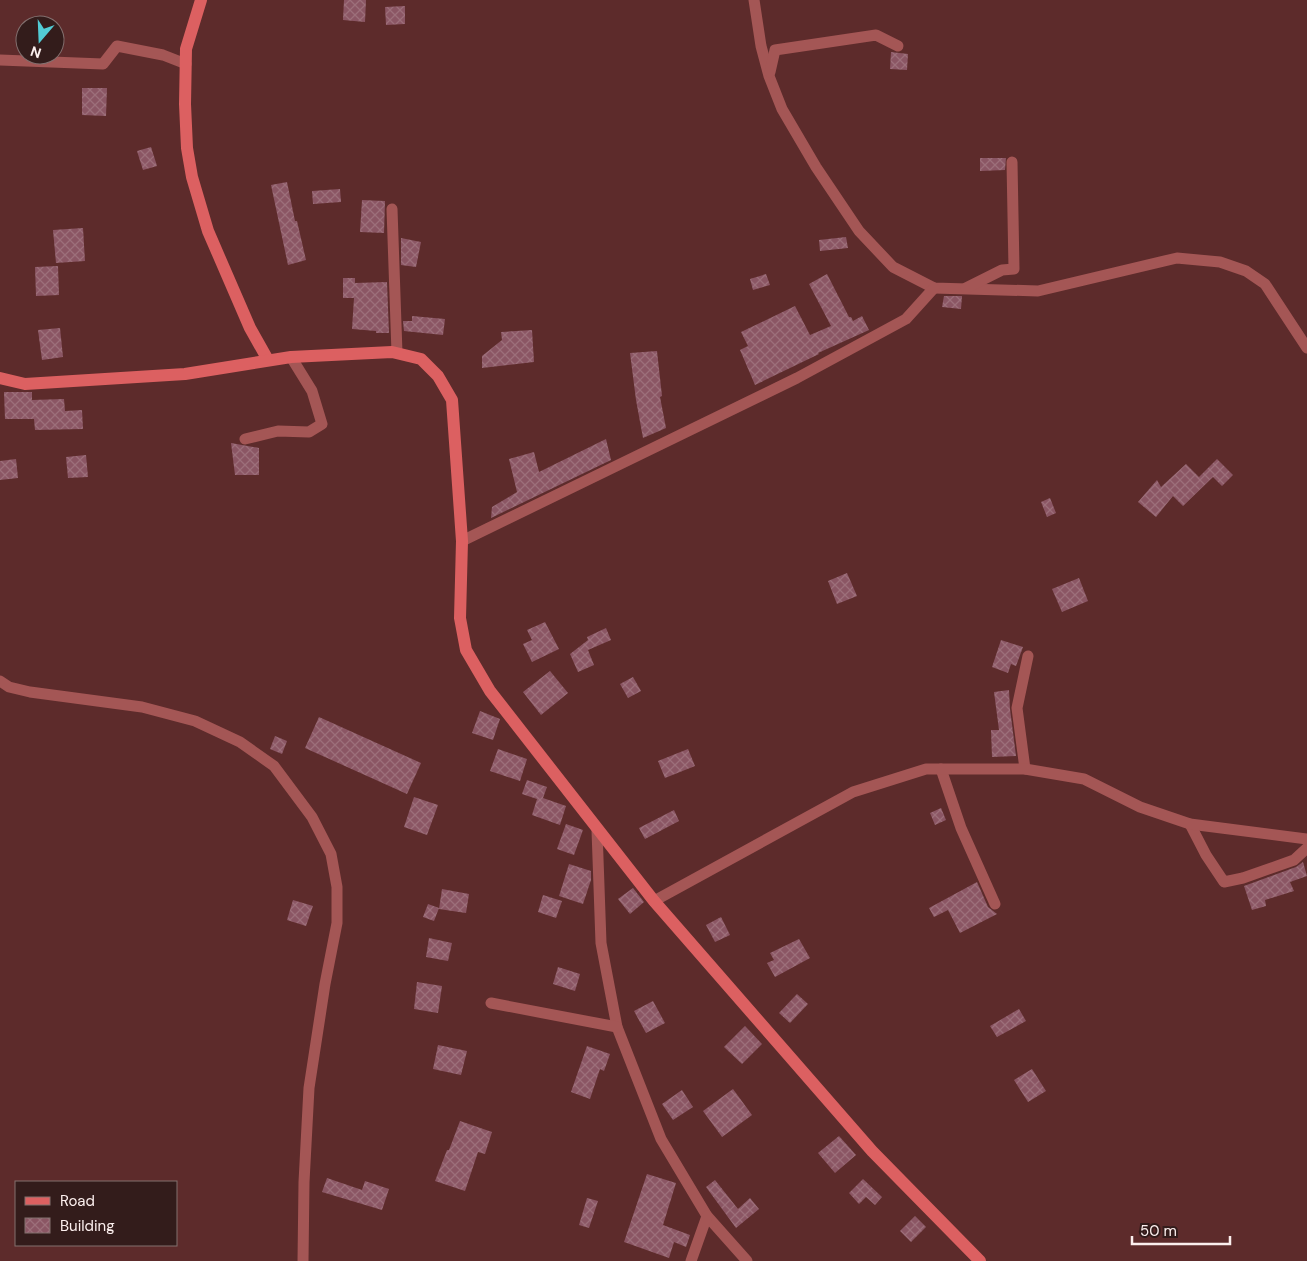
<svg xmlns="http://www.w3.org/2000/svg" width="1307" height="1261" font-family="'DM Sans',sans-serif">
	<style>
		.building { fill: url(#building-cross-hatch) }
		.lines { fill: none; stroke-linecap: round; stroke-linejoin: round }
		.street { stroke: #a45655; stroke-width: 11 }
		.secondary { stroke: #dc6061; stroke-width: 12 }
	</style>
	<defs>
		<pattern id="building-cross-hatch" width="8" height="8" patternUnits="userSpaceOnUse" patternTransform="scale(1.25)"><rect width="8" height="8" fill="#8b5664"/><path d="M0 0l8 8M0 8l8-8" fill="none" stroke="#9c6f7a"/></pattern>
	</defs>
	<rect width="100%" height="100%" fill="#5d2b2b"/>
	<!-- building -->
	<g class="building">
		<path d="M344,0h22l-1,22 -22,-2z"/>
		<path d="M405,6v18l-19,1 -1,-18z"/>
		<path d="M891,52l17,2 -1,16 -17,-1z"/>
		<path d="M82,88h25l-1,28 -24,-1z"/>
		<path d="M151,147l6,19 -14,4 -6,-19z"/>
		<path d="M980,158h26l-1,12 -25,1z"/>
		<path d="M287,182l8,39h2l9,39 -18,5 -17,-80z"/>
		<path d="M340,189l1,13 -28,2 -1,-13z"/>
		<path d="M362,200l23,1 -1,32 -24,-1z"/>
		<path d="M83,228l2,33 -29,2 -3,-33z"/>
		<path d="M846,237l2,11 -28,3 -1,-11z"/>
		<path d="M401,238l20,4 -5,25 -15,-2z"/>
		<path d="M58,266l1,29 -23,1 -1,-29z"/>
		<path d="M766,274l4,11 -17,5 -3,-11z"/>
		<path d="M827,274l22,43h2l2,4 9,-5 7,14 -51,23 1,1 -64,31 -15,-35 8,-4 -7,-14 54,-26 15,29 21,-9 -22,-42z"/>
		<path d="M343,278h12v5l32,-1 2,51h-13v-2l-24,-2 2,-31h-11z"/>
		<path d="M944,296h18l-1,13 -19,-2z"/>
		<path d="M412,316l33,3 -2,16 -39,-4 -1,-10h9z"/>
		<path d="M60,328l3,29 -21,3 -4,-30z"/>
		<path d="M532,330l2,32 -52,6v-12l20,-16 -1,-8z"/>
		<path d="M657,351l5,45 -2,1 6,31 -23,10 -7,-38 -6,-47z"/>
		<path d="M4,392h28v8l32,-1 1,12 17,-1 1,19 -48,1 -1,-11h-29z"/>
		<path d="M606,439l5,21 -120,58 1,-11 25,-15 -8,-33 25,-7 5,20z"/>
		<path d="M231,443l28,5v27h-24z"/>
		<path d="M86,455l2,22 -20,1 -2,-21z"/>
		<path d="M16,459l2,19 -18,2v-19z"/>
		<path d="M1217,459l16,16 -11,11 -9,-9 -30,29 -10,-10 -17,21 -18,-15 19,-22 4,7 25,-23 13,13z"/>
		<path d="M1050,498l6,15 -9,4 -6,-15z"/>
		<path d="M847,573l10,23 -20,8 -9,-23z"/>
		<path d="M1079,578l9,23 -26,11 -10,-23z"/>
		<path d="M545,622l14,27 -27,13 -9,-18 9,-4 -5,-10z"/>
		<path d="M606,628l5,12 -23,10 6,15 -16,7 -8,-18 18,-14 -1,-3z"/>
		<path d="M1001,640l22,7 -7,19 -5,-2 -3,9 -16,-6z"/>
		<path d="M550,671l18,22 -27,22 -18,-23z"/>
		<path d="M633,677l8,14 -13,7 -8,-14z"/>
		<path d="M1009,690l1,19 6,47 -24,1 -1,-27h8l-5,-38z"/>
		<path d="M480,711l20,8 -7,21 -21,-7z"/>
		<path d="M319,717l102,46 -14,31 -102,-46z"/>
		<path d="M275,736l12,5 -5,13 -12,-5z"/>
		<path d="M498,749l29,10 -7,22 -30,-10z"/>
		<path d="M688,749l7,17 -30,12 -7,-17z"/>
		<path d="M527,780l20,7 -4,11 23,8 -6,19 -28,-10 5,-16 -15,-5z"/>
		<path d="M414,797l24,8 -11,30 -23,-8z"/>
		<path d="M941,808l5,12 -11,5 -5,-12z"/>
		<path d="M674,810l5,11 -34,18 -6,-11z"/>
		<path d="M566,824l17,6 -9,25 -17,-6z"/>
		<path d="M1303,862l4,14 -17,6 4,9 -29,9 1,6 -14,4 -8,-24 52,-19z"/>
		<path d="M569,864l22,7v9l-8,24 -24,-8z"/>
		<path d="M977,882l11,25 9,7 -37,19 -12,-23 -14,7 -5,-9z"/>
		<path d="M633,888l11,14 -14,12 -12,-15z"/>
		<path d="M442,889l27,5 -3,19 -27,-4z"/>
		<path d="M543,895l19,6 -6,17 -18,-6z"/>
		<path d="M293,900l20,6 -7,20 -19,-6z"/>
		<path d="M428,904l11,4 -5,13 -11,-4z"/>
		<path d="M721,917l9,18 -15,7 -9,-17z"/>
		<path d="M429,938l23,5 -4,18 -22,-4z"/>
		<path d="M799,939l11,19 -35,19 -8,-14 7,-3 -4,-7z"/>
		<path d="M558,967l22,7 -5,17 -22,-7z"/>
		<path d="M417,982l25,4 -4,27 -24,-4z"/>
		<path d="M797,994l11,10 -18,19 -11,-10z"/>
		<path d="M653,1001l12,22 -19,10 -12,-22z"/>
		<path d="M1019,1009l7,12 -29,16 -7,-11z"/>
		<path d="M745,1026l17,18 -20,20 -18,-17z"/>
		<path d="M438,1045l29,6 -6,24 -28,-6z"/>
		<path d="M587,1046l23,8 -6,17 -4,-2 -10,30 -19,-7z"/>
		<path d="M1032,1069l14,22 -18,11 -14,-22z"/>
		<path d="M733,1089l19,26 -30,22 -19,-26z"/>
		<path d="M682,1090l11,17 -20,13 -11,-16z"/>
		<path d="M460,1121l32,11 -7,22 -7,-2 -13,39 -30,-10 12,-31h2z"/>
		<path d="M839,1136l17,19 -21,18 -17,-20z"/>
		<path d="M647,1174l29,9 -13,42 27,10 -4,12 -12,-5 -5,16 -45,-16z"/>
		<path d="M327,1178l35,12 3,-9 24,8 -7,21 -60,-18z"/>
		<path d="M863,1179l19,18 -7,8 -9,-8 -7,7 -10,-11z"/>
		<path d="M715,1180l23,29 12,-11 9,11 -23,19 -30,-41z"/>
		<path d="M587,1198l11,3 -9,27 -10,-3z"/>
		<path d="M915,1216l11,11 -15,15 -11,-11z"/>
	</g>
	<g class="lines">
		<!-- street -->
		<g class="street">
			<path d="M754,0l7,46 8,30 13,33 34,58 43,64 34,36 41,21 104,3 139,-33 43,4 26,9 19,13 42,64"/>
			<path d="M0,60l103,4 14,-18 46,9 23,9"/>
			<path d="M770,72l5,-22 101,-15 22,11"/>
			<path d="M392,209l5,144"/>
			<path d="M966,288l36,-18 12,-1 -2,-107"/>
			<path d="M245,439l33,-8 31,1 13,-8 -10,-33 -21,-34"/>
			<path d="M462,541l335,-163 109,-59 28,-31"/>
			<path d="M0,681l9,6 21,5 112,15 53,14 45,21 34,24 38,51 19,37 6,33v36l-12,61 -16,104 -5,94 -1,79"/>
			<path d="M941,769l20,59 34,76"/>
			<path d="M1025,769l-8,-61 11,-52"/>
			<path d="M1190,824l16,31 18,27 19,-4 51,-18 13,-12"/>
			<path d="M597,830l4,113 16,84 44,112 46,77 40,45"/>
			<path d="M654,901l199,-109 73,-23h99l59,10 56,28 50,17 117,15"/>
			<path d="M491,1003l126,24"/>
			<path d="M691,1261l16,-45"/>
		</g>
		<!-- secondary -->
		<g class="secondary">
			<path d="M201,0l-15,49 -1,55 2,44 5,29 16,54 42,97 18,32"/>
			<path d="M0,378l25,6 160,-10 106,-17 101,-5 29,7 17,17 14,24 10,141 -2,77 6,32 24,41 164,210 218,250 108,110"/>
		</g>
	</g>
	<!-- legend -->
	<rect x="15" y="1181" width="162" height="65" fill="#331c1b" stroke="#83706f"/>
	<rect x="25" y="1197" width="25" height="8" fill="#dc6061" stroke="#83706f"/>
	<text x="60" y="1206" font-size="15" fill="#fcefee">Road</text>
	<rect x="25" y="1218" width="25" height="15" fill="url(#building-cross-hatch)" stroke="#83706f"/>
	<text x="60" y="1231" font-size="15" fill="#fcefee">Building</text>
	<!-- north arrow -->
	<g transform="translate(40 40) rotate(199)"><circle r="24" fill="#331c1b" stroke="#83706f"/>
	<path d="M0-4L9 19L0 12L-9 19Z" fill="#52ccd5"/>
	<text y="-8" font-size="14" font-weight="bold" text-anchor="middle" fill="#fcefee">N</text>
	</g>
	<!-- scale -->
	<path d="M1132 1236v8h98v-8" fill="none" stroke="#fcefee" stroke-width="2.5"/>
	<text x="1140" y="1236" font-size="15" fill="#fcefee" stroke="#331c1b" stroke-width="4" paint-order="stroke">50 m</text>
</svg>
